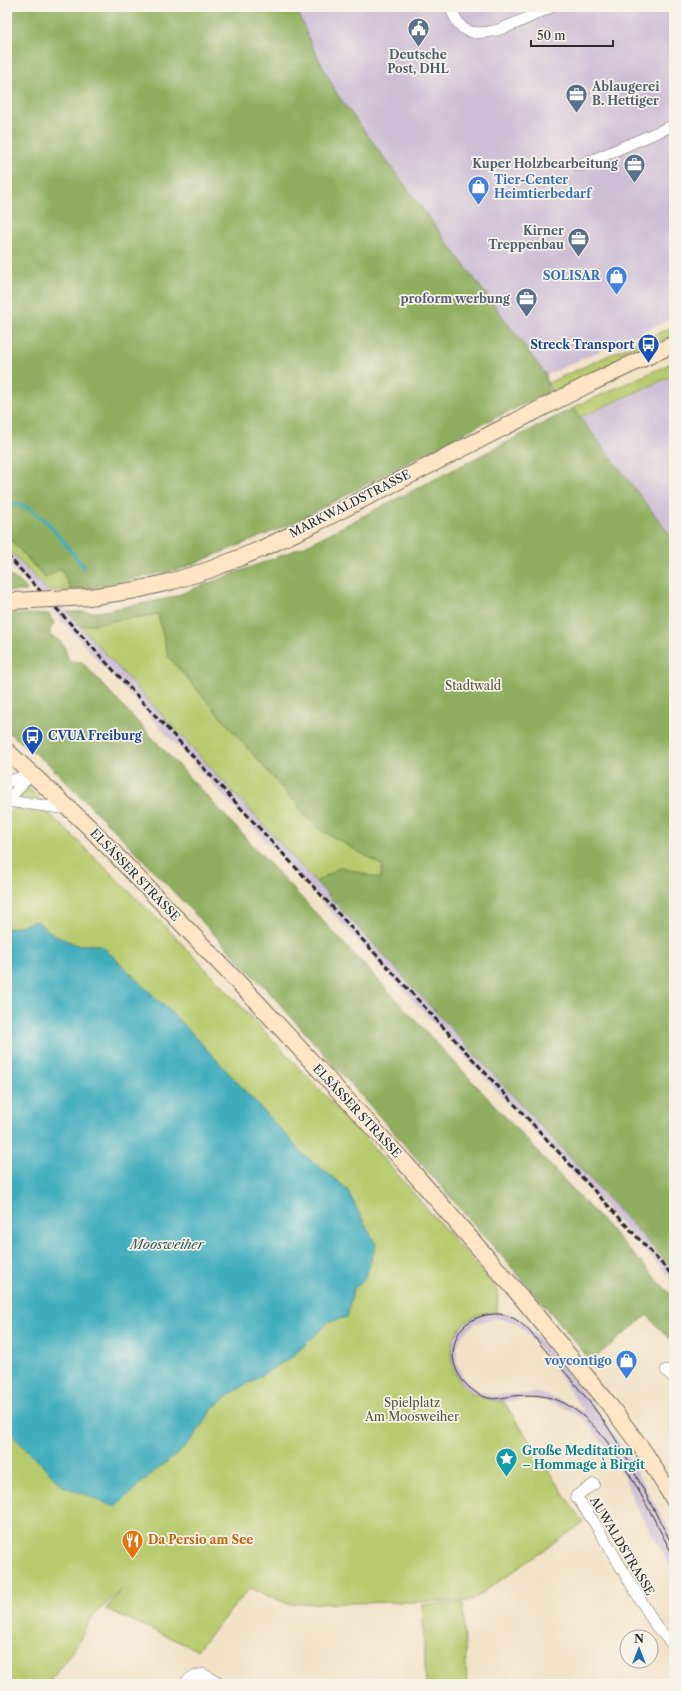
<svg xmlns="http://www.w3.org/2000/svg" width="681" height="1691" font-family="'Libre Caslon Text',serif">
	<style>
		.industrial { fill: #ccbed4; fill-rule: evenodd }
		.green { fill: #b7ca6d; stroke: #717a4c }
		.forest { fill: #91ae60; stroke: #5e6c46 }
		.water { fill: #3fadbd; stroke: #356c74 }
		.lines { fill: none; stroke-linecap: round; stroke-linejoin: round }
		.stream { stroke: #3fadbd; stroke-width: 3.5 }
		.street-casing { stroke: #716b62; stroke-width: 12 }
		.secondary-casing { stroke: #716b62; stroke-width: 18 }
		.street { stroke: #fff; stroke-width: 11 }
		.secondary { stroke: #fde5c5; stroke-width: 16 }
		.tram { stroke: #2b2b2b; stroke-width: 1 }
		.rail { stroke: #2b2b2b; stroke-width: 3; stroke-dasharray: 6 3; stroke-linecap: butt }
		.secondary-bridge-casing { stroke: #716b62; stroke-width: 18; stroke-linecap: butt }
		.secondary-bridge { stroke: #fde5c5; stroke-width: 16 }
		.labels { text-anchor: middle; stroke-width: 3.5; stroke-linejoin: round; paint-order: stroke }
		.service-label { font-size: 12px; font-weight: bold; fill: #4e5e75; stroke: #f7f3e8; text-anchor: end }
		.shop-label { font-size: 12px; font-weight: bold; fill: #366cbe; stroke: #f7f3e8; text-anchor: end }
		.transit-label { font-size: 12px; font-weight: bold; fill: #164399; stroke: #f7f3e8; text-anchor: end }
		.street-label { font-size: 12px; fill: #2b2b2b; stroke: #f7f3e8 }
		.park-label { font-size: 12px; fill: #4e533c; stroke: #f7f3e8 }
		.culture-label { font-size: 12px; font-weight: bold; fill: #0d838f; stroke: #f7f3e8; text-anchor: start }
		.food-label { font-size: 12px; font-weight: bold; fill: #c56008; stroke: #f7f3e8; text-anchor: start }
		.water-label { font-size: 13px; font-style: italic; fill: #32585e; stroke: #f7f3e8 }
	</style>
	<rect width="100%" height="100%" fill="#f7f3e8"/>
	<filter id="ink" filterUnits="userSpaceOnUse"><feTurbulence type="fractalNoise" baseFrequency=".025" numOctaves="2"/><feDisplacementMap in="SourceGraphic" scale="8" xChannelSelector="R" yChannelSelector="G"/><feConvolveMatrix kernelMatrix="1 2 1 2 8 2 1 2 1" color-interpolation-filters="sRGB"/></filter>
	<filter id="wash" filterUnits="userSpaceOnUse"><feTurbulence type="fractalNoise" baseFrequency=".012" numOctaves="4" result="noise"/><feDisplacementMap in="SourceGraphic" scale="16" xChannelSelector="R" yChannelSelector="G"/><feGaussianBlur stdDeviation="0.9" result="paint"/><feColorMatrix in="noise" values="0 0 0 0 0 0 0 0 0 0 0 0 0 0 0 0 0 1.4 0 .05"/><feComposite in="paint" operator="in"/></filter>
	<g filter="url(#wash)">
		<rect width="100%" height="100%" fill="#f2e3c8"/>
		<!-- industrial -->
		<g class="industrial">
			<path d="M296,7h378v311l-128,57 -209,-281 -26,-50z"/>
			<path d="M674,376v164l-93,-122z"/>
			<path d="M7,549l61,63 606,658v12l-667,-720z"/>
			<path d="M497,1312l14,3 14,8 77,93 24,36 48,86v34l-39,-68 -12,-29 -13,-23 -27,-34 -22,-12 -27,-8 -38,4 -14,-4 -17,-10 -9,-12 -5,-14v-13l8,-20 17,-13zM496,1318l17,4 7,4 21,23 42,61 -2,1 -22,-12 -21,-6 -48,2 -16,-6 -11,-12 -6,-15v-14l4,-11 13,-13z"/>
		</g>
		<!-- green -->
		<g class="green">
			<path d="M674,326v9l-123,58 -3,-10z"/>
			<path d="M674,362v13l-93,42 -7,-10z"/>
			<path d="M7,536l38,42 16,-10 10,22 -23,1 -41,-43z"/>
			<path d="M158,614l10,42 148,171 67,39 -3,13 -39,-12 -25,15 -236,-256z"/>
			<path d="M27,787l14,14 -22,-2z"/>
			<path d="M13,808l36,5 119,116 201,213 129,148 -1,22c-67,2 -57,91 6,89l80,122 -112,78 -183,3 -38,-16 -53,62 -91,-41 16,-20 -30,28 -17,31 -27,36h-41v-256l5,7 138,40 30,-23 15,-17 18,-27 17,-14 62,-37 38,-36 17,-4 6,-27 12,-12 11,-33 -30,-57 -43,-34 -113,-123 -89,-86h-23l-23,-9 -18,-15 -30,8v-116z"/>
			<path d="M463,1603l4,81h-41l-4,-79z"/>
		</g>
		<!-- forest -->
		<g class="forest">
			<path d="M17,7h279l15,37 26,50 209,281 2,18 -75,35 -182,96 -110,45 -91,19 -19,2 -10,-22 -15,10 -39,-42v-513z"/>
			<path d="M573,408l101,132v730l-358,-388 25,-15 39,12 3,-13 -67,-39 -148,-171 -10,-42 -78,12 -12,-14h30l72,-14 133,-51z"/>
			<path d="M7,574l12,7 8,8 -1,2h-19z"/>
			<path d="M7,614h42l5,9 -4,7v6c14,5 15,12 19,25l13,1 592,636v46l-27,-29 -56,46 -50,-60 -145,-166 -126,-142 -143,-150 -79,-79 -41,-33z"/>
		</g>
		<!-- water -->
		<path class="water" d="M37,921l18,15 22,9h24l89,86 113,123 43,34 30,57 -11,33 -12,12 -6,27 -17,4 -38,36 -62,37 -17,14 -18,27 -15,17 -30,23 -35,32 -52,-21 -51,-51 -5,-7v-499z"/>
		<g class="lines">
			<!-- stream -->
			<path class="stream" d="M7,501l22,7 19,15 36,44"/>
		</g>
	</g>
	<g filter="url(#ink)">
		<g class="lines">
			<defs>
				<g id="street">
					<path d="M450,7c3,5 5,12 9,17 18,24 71,-8 92,-17"/>
					<path d="M579,166l95,-41"/>
					<path d="M7,782l24,-8"/>
					<path d="M7,801l62,8"/>
					<path d="M7,801l25,-28"/>
					<path d="M666,1370l8,8"/>
					<path d="M594,1484l-18,12 20,29 60,101 18,20"/>
					<path d="M184,1684l8,-7 11,-3 19,10"/>
					<path d="M672,1684l2,-2"/>
				</g>
				<g id="secondary">
					<path d="M89,597l47,-7 37,-9 36,-11 50,-20 57,-27 275,-140 83,-39"/>
					<path d="M7,751l82,76 166,173 150,163 111,128 92,112 37,50 29,47"/>
				</g>
			</defs>
			<!-- street casing -->
			<use href="#street" class="street-casing"/>
			<!-- secondary casing -->
			<use href="#secondary" class="secondary-casing"/>
			<!-- street -->
			<use href="#street" class="street"/>
			<!-- secondary -->
			<use href="#secondary" class="secondary"/>
			<!-- tram -->
			<path class="tram" d="M674,1548c-19,-35 -36,-71 -56,-105 -20,-33 -45,-62 -71,-91 -11,-12 -20,-27 -34,-34 -16,-8 -34,-3 -47,6 -10,8 -15,26 -12,38 3,16 19,33 35,36 7,2 16,-1 24,-2 18,-2 35,-1 51,7 49,25 84,107 110,154"/>
			<!-- rail -->
			<path class="rail" d="M7,555l667,722"/>
			<defs>
				<path id="secondary-bridge" d="M13,601l76,-4"/>
			</defs>
			<!-- secondary-bridge casing -->
			<use href="#secondary-bridge" class="secondary-bridge-casing"/>
			<!-- secondary-bridge -->
			<use href="#secondary-bridge" class="secondary-bridge"/>
		</g>
	</g>
	<!-- icons -->
	<defs>
		<symbol id="civic-pin" viewBox="-11 -11 22 30"><path d="M0 17L-7.5 6A9.5 9.5 0 1 1 7.5 6Z" fill="#5c6f8a" stroke="#f7f3e8"/><path d="M-.6-6.5H3V-4.5H.6V-3L4-1V1h2V6H-6V1h2V-1L-.6-3ZM-1.2 2.5V6h2.4V2.5Z" fill="#fff"/></symbol>
		<symbol id="office-pin" viewBox="-11 -11 22 30"><path d="M0 17L-7.5 6A9.5 9.5 0 1 1 7.5 6Z" fill="#5c6f8a" stroke="#f7f3e8"/><path d="M-6-3h4V-5.5h4V-3h4V5H-6ZM-1-4.5V-3h2v-1.5ZM-6 0V1H6V0Z" fill="#fff"/></symbol>
		<symbol id="shop-pin" viewBox="-11 -11 22 30"><path d="M0 17L-7.5 6A9.5 9.5 0 1 1 7.5 6Z" fill="#3f7fe0" stroke="#f7f3e8"/><path d="M-5-2.5h2.3a2.7 3.5 0 0 1 5.4 0H5L5.5 6h-11ZM-1.5-2.5h3a1.5 2.3 0 0 0-3 0Z" fill="#fff"/></symbol>
		<symbol id="bus-pin" viewBox="-11 -11 22 30"><path d="M0 17L-7.5 6A9.5 9.5 0 1 1 7.5 6Z" fill="#1a4fb4" stroke="#f7f3e8"/><path d="M-5-6H5V4H4V6H2V4H-2V6H-4V4H-5ZM-3.5-4V0h7V-4ZM-3.5 1.2v1.5H-2V1.2ZM2 1.2v1.5H3.5V1.2Z" fill="#fff"/></symbol>
		<symbol id="sight-pin" viewBox="-11 -11 22 30"><path d="M0 17L-7.5 6A9.5 9.5 0 1 1 7.5 6Z" fill="#0f9aa8" stroke="#f7f3e8"/><path d="M0-6L1.8-2.2L6-1.7L2.9 1.2L3.7 5.4L0 3.3L-3.7 5.4L-2.9 1.2L-6-1.7L-1.8-2.2Z" fill="#fff"/></symbol>
		<symbol id="restaurant-pin" viewBox="-11 -11 22 30"><path d="M0 17L-7.5 6A9.5 9.5 0 1 1 7.5 6Z" fill="#e8710a" stroke="#f7f3e8"/><path d="M-5-6h1v4h1v-4h1v4h1v-4h1v5L-1.5 .5V6h-2V.5L-5-1ZM5-6V6H3V1.5H1.5Q1.5-4 5-6Z" fill="#fff"/></symbol>
	</defs>
	<g fill-rule="evenodd">
		<use href="#civic-pin" x="406" y="16" width="25" height="34"/>
		<use href="#office-pin" x="564" y="82" width="25" height="34"/>
		<use href="#office-pin" x="622" y="152" width="25" height="34"/>
		<use href="#shop-pin" x="466" y="174" width="25" height="34"/>
		<use href="#office-pin" x="566" y="226" width="25" height="34"/>
		<use href="#shop-pin" x="604" y="264" width="25" height="34"/>
		<use href="#office-pin" x="514" y="286" width="25" height="34"/>
		<use href="#bus-pin" x="636" y="332" width="25" height="34"/>
		<use href="#bus-pin" x="20" y="724" width="25" height="34"/>
		<use href="#shop-pin" x="614" y="1348" width="25" height="34"/>
		<use href="#sight-pin" x="494" y="1446" width="25" height="34"/>
		<use href="#restaurant-pin" x="120" y="1528" width="25" height="34"/>
	</g>
	<g class="labels">
		<!-- service labels -->
		<g class="service-label">
			<text x="418" y="59" text-anchor="middle">Deutsche<tspan x="418" dy="14">Post, DHL</tspan></text>
			<text x="592" y="91" text-anchor="start">Ablaugerei<tspan x="592" dy="14">B. Hettiger</tspan></text>
			<text x="618" y="168">Kuper Holzbearbeitung</text>
			<text x="564" y="235">Kirner<tspan x="564" dy="14">Treppenbau</tspan></text>
			<text x="510" y="303">proform werbung</text>
		</g>
		<!-- shop labels -->
		<g class="shop-label">
			<text x="494" y="184" text-anchor="start">Tier-Center<tspan x="494" dy="14">Heimtierbedarf</tspan></text>
			<text x="600" y="280">SOLISAR</text>
			<text x="612" y="1365">voycontigo</text>
		</g>
		<!-- transit labels -->
		<g class="transit-label">
			<text x="634" y="349">Streck Transport</text>
			<text x="48" y="740" text-anchor="start">CVUA Freiburg</text>
		</g>
		<!-- street labels -->
		<g class="street-label">
			<text transform="translate(350 504) rotate(-27)" y="4">MARKWALDSTRASSE</text>
			<text transform="translate(135 875) rotate(46)" y="4">ELSÄSSER STRASSE</text>
			<text transform="translate(357 1111) rotate(47)" y="4">ELSÄSSER STRASSE</text>
			<text transform="translate(622 1546) rotate(59)" y="4">AUWALDSTRASSE</text>
		</g>
		<!-- park labels -->
		<g class="park-label">
			<text x="473" y="690">Stadtwald</text>
			<text x="412" y="1407">Spielplatz<tspan x="412" dy="14">Am Moosweiher</tspan></text>
		</g>
		<!-- culture labels -->
		<g class="culture-label">
			<text x="522" y="1455">Große Meditation<tspan x="522" dy="14">– Hommage à Birgit</tspan></text>
		</g>
		<!-- food labels -->
		<g class="food-label">
			<text x="148" y="1544">Da Persio am See</text>
		</g>
		<!-- water labels -->
		<g class="water-label">
			<text x="167" y="1249">Moosweiher</text>
		</g>
	</g>
	<!-- margin -->
	<rect width="681" height="1691" fill="none" stroke="#f7f3e8" stroke-width="24"/>
	<!-- north arrow -->
	<g transform="translate(639 1649)"><circle r="19" fill="#f7f3e8" stroke="#a5a39c"/>
	<path d="M0-3L7 15L0 10L-7 15Z" fill="#1f6fb2"/>
	<text y="-6" font-size="11" font-weight="bold" text-anchor="middle" fill="#2b2b2b">N</text>
	</g>
	<!-- scale -->
	<path d="M531 40v6h82v-6" fill="none" stroke="#2b2b2b" stroke-width="2"/>
	<text x="537" y="40" font-size="12" fill="#2b2b2b" stroke="#f7f3e8" stroke-width="3" paint-order="stroke">50 m</text>
</svg>
